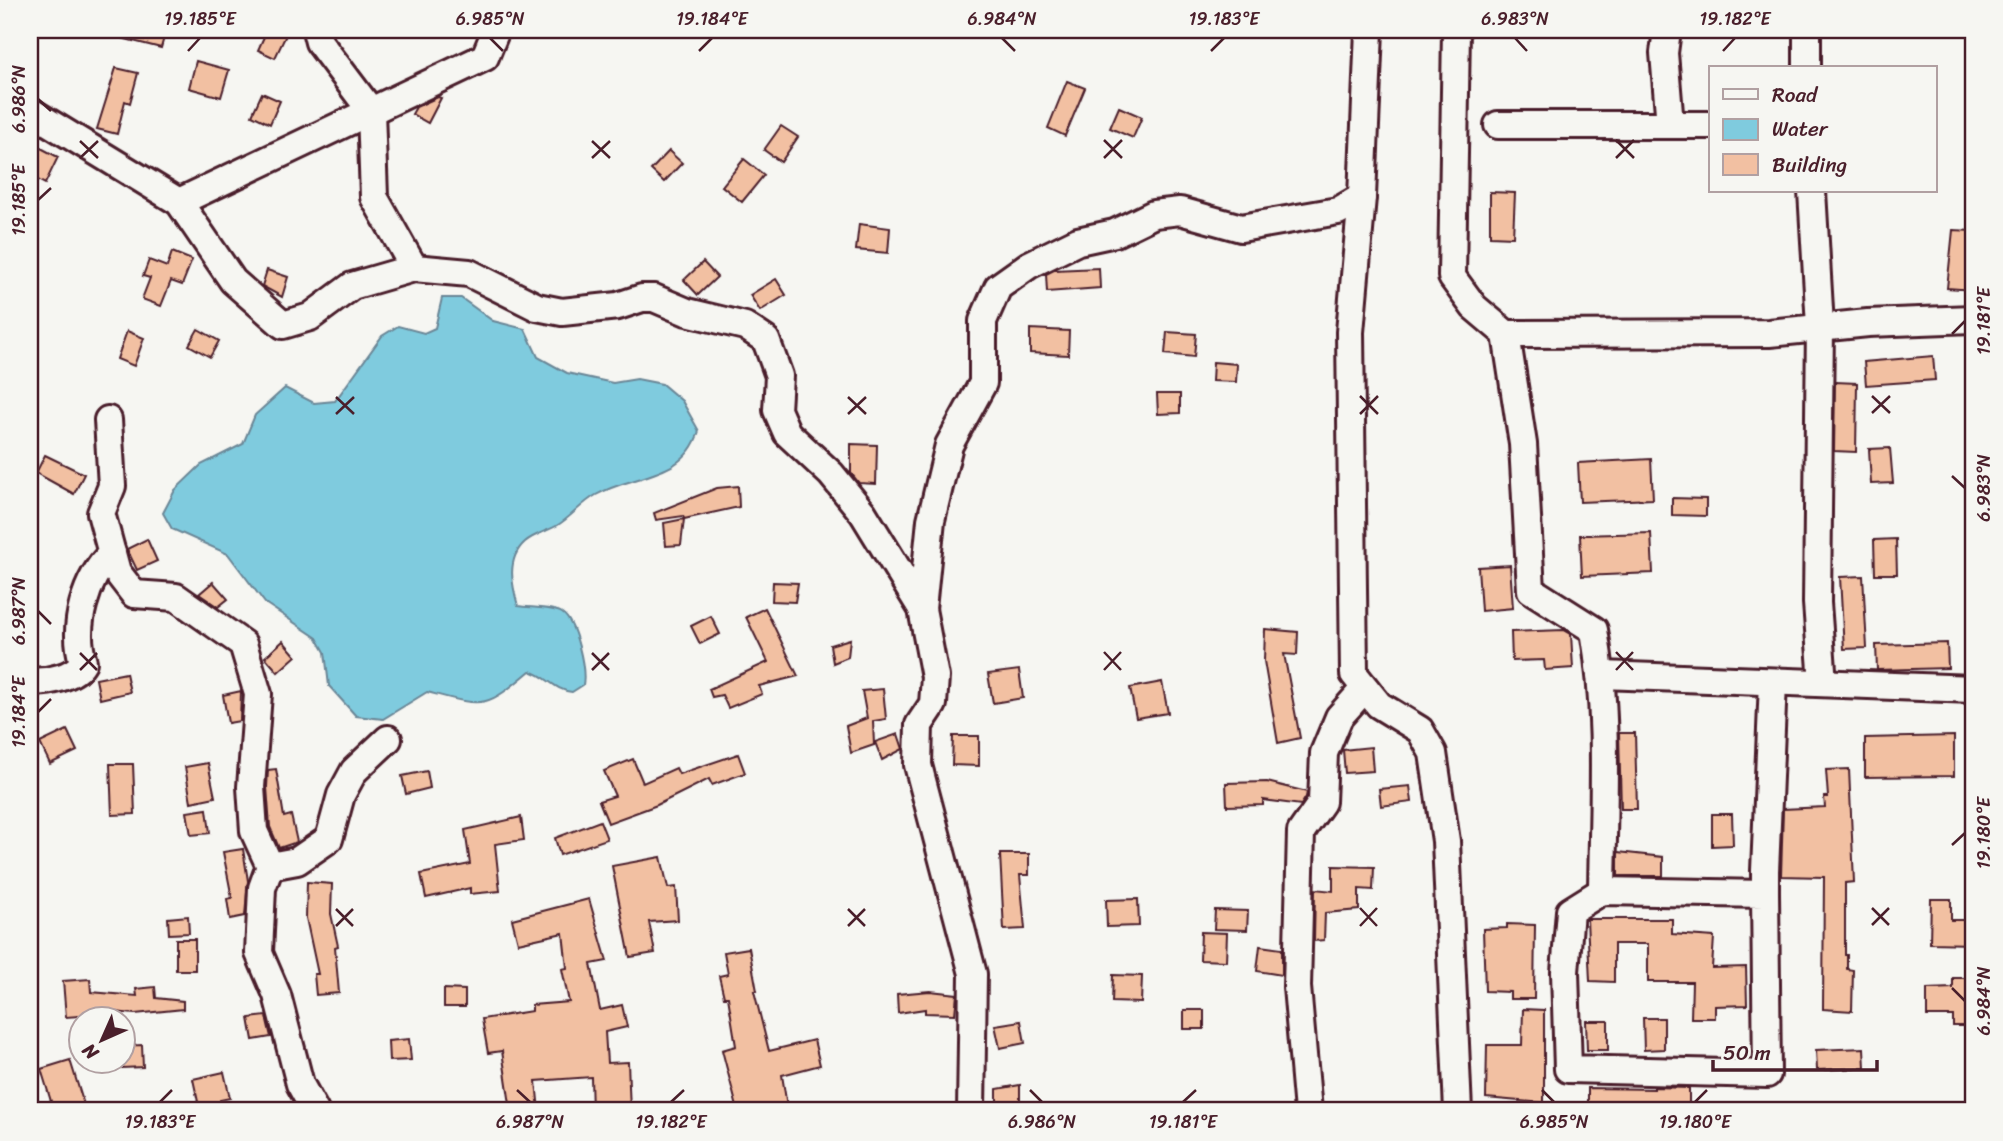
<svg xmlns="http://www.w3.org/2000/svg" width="2003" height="1141" font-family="Sriracha,sans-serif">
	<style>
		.water { fill: #7fcbde; stroke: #6a8696; stroke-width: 2 }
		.building { fill: #f2c0a2; stroke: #4a1f2b; stroke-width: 2 }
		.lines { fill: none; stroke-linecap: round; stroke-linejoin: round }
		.minor-casing { stroke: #4a1f2b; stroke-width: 32 }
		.minor { stroke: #f6f6f2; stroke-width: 26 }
		.ticks { fill: none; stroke: #4a1f2b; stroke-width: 2.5 }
		.neatline { fill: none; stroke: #4a1f2b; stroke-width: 2.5 }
		.ticks-label { font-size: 18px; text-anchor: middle; fill: #4a1f2b }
	</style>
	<rect width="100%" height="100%" fill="#f6f6f2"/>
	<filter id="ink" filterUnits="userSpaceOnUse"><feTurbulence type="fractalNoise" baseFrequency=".0143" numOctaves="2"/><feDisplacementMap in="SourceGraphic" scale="14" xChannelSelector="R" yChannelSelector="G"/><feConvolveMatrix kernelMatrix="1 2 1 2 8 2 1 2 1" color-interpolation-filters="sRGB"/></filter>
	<g filter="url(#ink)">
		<!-- water -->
		<path class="water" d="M442,298h19l32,23 32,8 13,28 29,16 46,10 24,-4 25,5 20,17 17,30c-15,49 -65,42 -103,64 -14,8 -24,21 -38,30 -10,6 -24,9 -33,17 -19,17 -13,43 -7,64 12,2 34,1 44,7 14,9 24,56 21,72l-11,7c-18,-2 -25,-16 -42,-21 -46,39 -46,36 -103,21l-44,27 -27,-3 -27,-30 -4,-34 -8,-14 -52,-35 -37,-49 -56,-25 -9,-16 12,-23 26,-25 42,-21 12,-29 30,-27 29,15 21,-2 47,-65 16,-10 26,7 11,-5z"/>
		<!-- building -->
		<g class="building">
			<path d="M114,30h52l-5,18 -48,-12z"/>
			<path d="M267,30l19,5 -11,23 -17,-8z"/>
			<path d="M196,61l33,9 -8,27 -32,-9z"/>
			<path d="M116,68l22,5 -8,30 -5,-2 -8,33 -20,-5z"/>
			<path d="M1067,81l18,7 -20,48 -17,-8z"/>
			<path d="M262,93l18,8 -10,23 -18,-9z"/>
			<path d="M438,97l3,1 -13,25 -16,-9 4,-7z"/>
			<path d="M1119,107l23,10 -9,21 -23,-10z"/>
			<path d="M781,126l17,11 -17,25 -17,-12z"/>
			<path d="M39,147l19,10 -13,27 -15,-8v-9z"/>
			<path d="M669,151l13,12 -18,19 -13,-12z"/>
			<path d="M744,159l20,16 -22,27 -20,-16z"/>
			<path d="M1490,192l25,1 -2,44 -23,-1z"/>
			<path d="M859,224l31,4 -2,25 -32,-3z"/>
			<path d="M1953,230l20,1v59l-26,-2z"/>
			<path d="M172,252l20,8 -10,25 -11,-4 -10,25 -19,-7 8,-21 -7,-2 6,-16 18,7z"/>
			<path d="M703,262l14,15 -19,18 -14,-15z"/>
			<path d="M1099,268l1,20 -53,4 -1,-18 8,-4z"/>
			<path d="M267,270l21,7 -6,20 -20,-11z"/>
			<path d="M776,279l10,16 -26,16 -10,-16z"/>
			<path d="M198,329l21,12 -9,16 -21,-12z"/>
			<path d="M1030,329l39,2 -1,24 -38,-2z"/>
			<path d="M127,331l17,7 -10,28 -17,-7z"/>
			<path d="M1167,332l29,2 -2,23 -29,-3z"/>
			<path d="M1933,356l2,24 -69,5 -2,-23z"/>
			<path d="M1213,362l24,2 -1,18 -24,-1z"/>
			<path d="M1835,382l22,1 -1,69 -22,-1z"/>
			<path d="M1157,394h23v19l-22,1z"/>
			<path d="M851,444l26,1 -1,39 -17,-1 -8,-10z"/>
			<path d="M1890,448l3,35 -22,1 -2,-35z"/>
			<path d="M45,455l39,19 -10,20 -38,-21z"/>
			<path d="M1651,459l2,40 -73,3 -2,-39z"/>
			<path d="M738,486l1,21 -55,12 -1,-3 -27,4 -2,-7 63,-25z"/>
			<path d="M1672,498l34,1v17l-34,-1z"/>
			<path d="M684,519l-3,26 -15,1 -2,-23z"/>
			<path d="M1651,533l2,40 -71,3 -2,-41z"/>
			<path d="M147,539l10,22 -20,9 -10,-21z"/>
			<path d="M1896,539l1,35h-22l-1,-34z"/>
			<path d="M1510,565l3,43 -32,3 -3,-44z"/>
			<path d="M1863,576l4,72 -23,1 -4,-72z"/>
			<path d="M213,582l15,17 -10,8 -19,-13z"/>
			<path d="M773,582l25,1 -3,19 -23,-1z"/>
			<path d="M765,608l33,68 -39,10 3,8 -34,14 -6,-13 -10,2 -3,-8 59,-27 -22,-45z"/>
			<path d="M711,616l9,18 -20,10 -9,-18z"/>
			<path d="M1265,629l33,3 -1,23 -13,-1 16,84 -22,5 -14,-82z"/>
			<path d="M1564,630l7,4 2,34 -28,2 -1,-10 -32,1 -1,-29z"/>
			<path d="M850,639l-2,18 -15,6 -3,-18z"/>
			<path d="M283,641l13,15 -18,16 -13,-15z"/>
			<path d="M1947,643l1,25 -71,2 -1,-25z"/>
			<path d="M1019,670l4,28 -30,5 -5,-29z"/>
			<path d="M126,673l4,19 -30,7 -4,-20z"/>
			<path d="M1162,682l6,31 -32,5 -6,-30z"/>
			<path d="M883,689l3,30 -13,2 1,24 -23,8 -5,-27 21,-8 -5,-27z"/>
			<path d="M241,691l-1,30 -12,2 -5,-28z"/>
			<path d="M67,730l10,21 -27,13 -10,-21z"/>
			<path d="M1619,733h16l2,76h-16z"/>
			<path d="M898,734l5,15 -21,11 -7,-18z"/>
			<path d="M953,736h26v30l-27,-1z"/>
			<path d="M1954,736v40l-89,1v-39z"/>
			<path d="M1371,747l2,24 -28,2 -2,-23z"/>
			<path d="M738,754l7,19 -33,12 -3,-6 -52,26 -49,18 -9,-22 16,-5 -11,-25 29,-12 10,24 33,-15 3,6z"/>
			<path d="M208,763l7,34 -24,5 -6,-35z"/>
			<path d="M110,764h23l2,50 -23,1z"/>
			<path d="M276,769l8,48 7,-2 6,27 -18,6 -9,-21 -3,-40 1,-17z"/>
			<path d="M1849,769l5,113 -9,1v72h2v14l6,1 -1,41 -29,-2 1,-132 -43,-1 2,-67 42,-2 -1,-10h4l-2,-27z"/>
			<path d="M427,771l3,17 -24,6 -4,-18z"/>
			<path d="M1267,782l40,10 -1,5 -5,8 -38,-5v5l-36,1 -1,-23z"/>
			<path d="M1410,786l2,16 -31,4 -2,-17z"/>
			<path d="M207,809l3,24 -19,2 -4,-23z"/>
			<path d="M1712,814h20l1,31 -21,1z"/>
			<path d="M521,817l3,23 -29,4 5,47 -30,3v-6l-44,10 -5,-24 49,-10 -5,-34z"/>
			<path d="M600,821l7,18 -47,16 -5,-17z"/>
			<path d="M243,849l5,32 -3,35 -15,3 -3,-20 5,-1 -9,-46z"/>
			<path d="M1618,852l45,5v19h-45z"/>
			<path d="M1000,854h29v21h-9l5,54 -21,1z"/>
			<path d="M661,857l7,31 8,-1 2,33 -29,2 6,31 -25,4 -18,-91z"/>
			<path d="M1333,866l41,1 -1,23 -14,-1v21l-34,3 -1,27 -10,1 1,-52 18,2z"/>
			<path d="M307,882l25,2 -1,30 7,32 -3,1 4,46 -23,2 -2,-21h4l-12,-56z"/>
			<path d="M589,899l18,62 -16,3 9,46 22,-5 5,22 -22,5 2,31 21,-1 2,49h-38l-1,-34 -55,4 3,30h-28l-9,-60 -14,2 -6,-34 50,-8v-6l37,-3 -7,-33 5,-1 -4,-35 -45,10 -6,-24z"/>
			<path d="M1138,899l1,27 -32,1 -1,-27z"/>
			<path d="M1931,899h20v21h22v24l-43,-1z"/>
			<path d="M1215,910l33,1 -1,19 -33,-1z"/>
			<path d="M188,916l1,17 -20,1 -1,-16z"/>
			<path d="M1587,919h85v15l42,3 -2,31 34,-1 1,38 -32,1v12h-24l1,-36h-44v-38h-34v38l-24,-1z"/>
			<path d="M1507,924l28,1 -1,74h-24v-7l-25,-1 -2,-62 24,-1z"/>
			<path d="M1201,932l26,1 -1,28 -26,-1z"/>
			<rect x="176" y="939" width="19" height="31"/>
			<path d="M1260,946l22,3v26l-25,-4z"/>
			<path d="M749,948l8,43h-3l15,60 45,-11 6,25 -38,10 5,31 -49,5 -16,-61 14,-4 -8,-49h-4l-5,-21 9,-2 -4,-22z"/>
			<path d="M1113,975l29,1 -1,27 -29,-1z"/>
			<path d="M1953,978h20v48h-20v-10h-26v-27l26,-1z"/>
			<path d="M90,979l1,13 46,4 -1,-7 19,-2 1,11 27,3v8l-48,5 -42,-4v5l-27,2 -3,-36z"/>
			<path d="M444,989l21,1v17h-21z"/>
			<path d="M930,991l27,3 -2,20 -30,-1v-4l-27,4 -1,-19z"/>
			<path d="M1523,1009l21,1v93l-58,-5 1,-53h35z"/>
			<rect x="1184" y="1010" width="20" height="19"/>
			<path d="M266,1016l5,21 -18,3 -4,-22z"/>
			<path d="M1643,1018h21v31l-20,1z"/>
			<path d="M1021,1021l4,22 -25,5 -5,-23z"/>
			<path d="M1586,1021h22v29h-21z"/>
			<path d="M409,1039l2,21 -22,1 -1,-20z"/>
			<path d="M142,1045l1,22 -21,1v-22z"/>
			<path d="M1864,1048l1,20 -48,2 -1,-20z"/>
			<path d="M70,1060l16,51h-32l-13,-42z"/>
			<path d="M224,1072l6,26 -10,2v11h-20l-7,-32z"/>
			<path d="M1020,1085v21h-23v-17z"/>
			<path d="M1654,1087l35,1v22l-101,1v-23l66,1z"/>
		</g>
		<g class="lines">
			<defs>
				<g id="minor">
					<path d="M316,30l3,12 52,69 3,86 40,71"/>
					<path d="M1369,30l-7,167 -12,135 4,342 25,31 41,25 13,23 13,88 12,270"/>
					<path d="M1456,30l-4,247 22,30 32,27 17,110 8,146 63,40c15,86 9,174 8,261"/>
					<path d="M1667,30l-3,23 6,72"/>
					<path d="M1807,30v38"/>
					<path d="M30,111l149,91 54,79 50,44 27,-8 42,-31 62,-18 55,5 68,34 25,5 56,-6 24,-8h12l33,14 58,14 21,14 13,36 -2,34 10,23 44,41 32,39 59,96 13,68 -2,27 -14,21 -1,40 55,209 -2,137"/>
					<path d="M1498,125h213"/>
					<path d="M1812,191l8,135 -3,277 6,80"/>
					<path d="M179,202l306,-145 11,-27"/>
					<path d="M1506,334l263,-1 99,-10 105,-4"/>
					<path d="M108,420l4,66 -11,27 16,59 17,22 42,3 67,47 15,50 -7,93 3,44 16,35 -8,22 -3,65 18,42 23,89 15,27"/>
					<path d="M922,609l9,-89 18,-75 34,-62v-62l15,-34 31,-22 49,-24 37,-8 39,-19 26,-3 61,17 97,-17 24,-14"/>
					<path d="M1602,675l371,14"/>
					<path d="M30,681c17,2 45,-4 53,-19 -11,-36 2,-83 29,-109"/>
					<path d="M270,866l27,-5 32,-22 12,-44 13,-24 34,-32"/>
					<path d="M1765,894l-163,-3 -32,20 -5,61 3,97 199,5 -2,-180v-23l8,-189"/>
					<path d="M1308,1111l-11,-124 4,-155 21,-30 2,-49 15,-36 26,-29"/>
				</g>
			</defs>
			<!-- minor casing -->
			<use href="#minor" class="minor-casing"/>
			<!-- minor -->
			<use href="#minor" class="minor"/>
		</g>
	</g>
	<!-- ticks -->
	<path class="ticks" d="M490,38l13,13M1002,38l13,13M1515,38l12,13M188,51l12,-13M699,51l13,-13M1211,51l13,-13M1723,51l12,-13M38,99l13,12M1104,140l18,18M1616,140l18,18M80,141l18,17M592,141l18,17M80,158l18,-17M592,158l18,-17M1104,158l18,-18M1616,158l18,-18M38,200l13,-12M1952,334l13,-13M1360,396l18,18M1872,396l18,17M336,397l18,17M848,397l18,17M1872,413l18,-17M336,414l18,-17M848,414l18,-17M1360,414l18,-18M1952,476l13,12M38,611l13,13M1104,652l17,18M1616,652l17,18M80,653l17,17M592,653l17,17M80,670l17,-17M592,670l17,-17M1104,670l17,-18M1616,670l17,-18M38,712l13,-13M1952,845l13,-12M1360,908l17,18M1872,908l17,17M336,909l17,17M848,909l17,17M1872,925l17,-17M336,926l17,-17M848,926l17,-17M1360,926l17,-18M1952,988l13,13M517,1090l13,12M1030,1090l12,12M1542,1090l12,12M160,1102l12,-12M671,1102l13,-12M1183,1102l13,-12M1695,1102l12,-12"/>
	<!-- margin -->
	<rect width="2003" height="1141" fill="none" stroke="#f6f6f2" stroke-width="77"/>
	<!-- legend -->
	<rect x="1709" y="66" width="228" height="126" fill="#f6f6f2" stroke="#b1a0a2" stroke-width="2"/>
	<rect x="1723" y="89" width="35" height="10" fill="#f6f6f2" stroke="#b1a0a2" stroke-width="2"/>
	<text x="1772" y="102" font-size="21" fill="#4a1f2b">Road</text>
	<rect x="1723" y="119" width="35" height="21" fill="#7fcbde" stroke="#b1a0a2" stroke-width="2"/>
	<text x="1772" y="136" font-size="21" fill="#4a1f2b">Water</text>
	<rect x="1723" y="154" width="35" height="21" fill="#f2c0a2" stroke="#b1a0a2" stroke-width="2"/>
	<text x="1772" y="172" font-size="21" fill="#4a1f2b">Building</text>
	<!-- north arrow -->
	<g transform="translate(102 1040) rotate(225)"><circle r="33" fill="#f6f6f2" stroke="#b1a0a2" stroke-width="2"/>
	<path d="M0-5L12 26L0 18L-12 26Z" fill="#4a1f2b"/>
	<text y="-10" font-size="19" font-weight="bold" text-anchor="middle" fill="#4a1f2b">N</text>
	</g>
	<!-- scale -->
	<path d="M1713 1060v10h164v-10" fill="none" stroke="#4a1f2b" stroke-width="3.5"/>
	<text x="1723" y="1060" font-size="21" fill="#4a1f2b" stroke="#f6f6f2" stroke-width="5" paint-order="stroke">50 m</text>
	<rect x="38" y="38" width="1927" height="1064" class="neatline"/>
	<g class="ticks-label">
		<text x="200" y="25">19.185°E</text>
		<text x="490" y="25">6.985°N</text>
		<text x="712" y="25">19.184°E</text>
		<text x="1002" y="25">6.984°N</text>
		<text x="1224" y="25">19.183°E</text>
		<text x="1515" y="25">6.983°N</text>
		<text x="1735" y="25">19.182°E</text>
		<text transform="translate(19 99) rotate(-90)" y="6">6.986°N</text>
		<text transform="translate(19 200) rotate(-90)" y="6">19.185°E</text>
		<text transform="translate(1984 321) rotate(-90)" y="6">19.181°E</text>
		<text transform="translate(1984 488) rotate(-90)" y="6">6.983°N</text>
		<text transform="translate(19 611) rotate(-90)" y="6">6.987°N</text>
		<text transform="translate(19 712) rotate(-90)" y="6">19.184°E</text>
		<text transform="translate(1984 833) rotate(-90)" y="6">19.180°E</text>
		<text transform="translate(1984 1001) rotate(-90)" y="6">6.984°N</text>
		<text x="160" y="1128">19.183°E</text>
		<text x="530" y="1128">6.987°N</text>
		<text x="671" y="1128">19.182°E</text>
		<text x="1042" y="1128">6.986°N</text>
		<text x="1183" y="1128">19.181°E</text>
		<text x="1554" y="1128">6.985°N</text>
		<text x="1695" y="1128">19.180°E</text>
	</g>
</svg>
